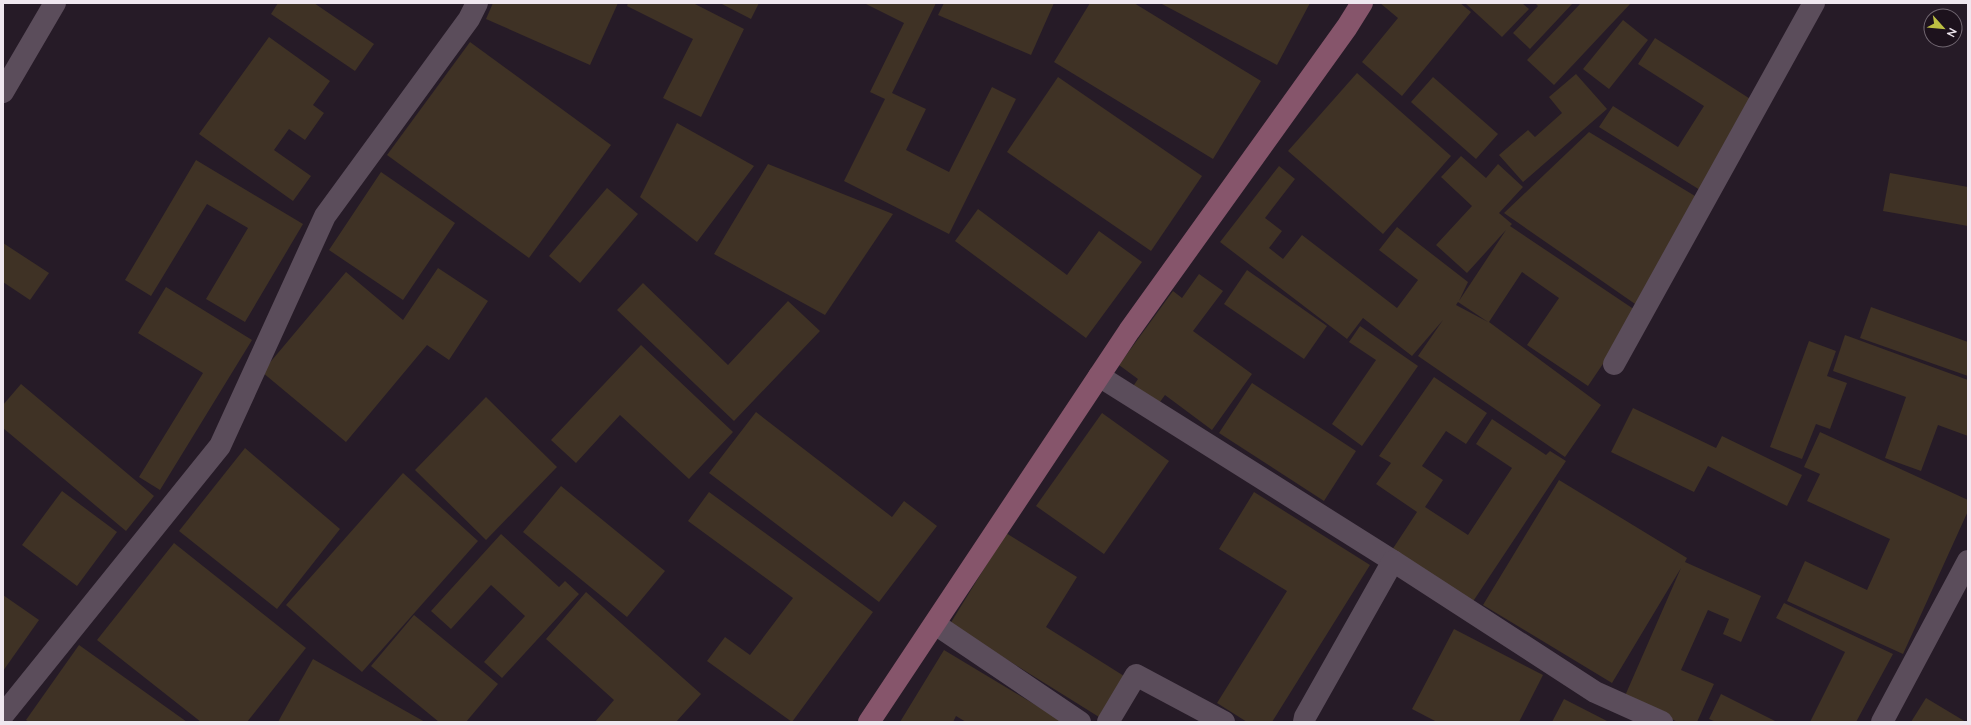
<svg xmlns="http://www.w3.org/2000/svg" width="1971" height="725" font-family="Lato,sans-serif">
	<style>
		.building { fill: #3f3225; fill-rule: evenodd }
		.lines { fill: none; stroke-linecap: round; stroke-linejoin: round }
		.street { stroke: #5b4d5b; stroke-width: 22 }
		.secondary { stroke: #86556b; stroke-width: 22 }
	</style>
	<rect width="100%" height="100%" fill="#261b27"/>
	<!-- building -->
	<g class="building">
		<path d="M278,3h36l60,41 -19,27 -84,-57z"/>
		<path d="M493,3h125l-28,62 -104,-46z"/>
		<path d="M628,3h65l51,26 -43,88 -38,-19 30,-59 -66,-33z"/>
		<path d="M720,3h39l-8,16z"/>
		<path d="M864,3h72l-44,90 34,16 -20,41 43,22 43,-85 24,12 -67,135 -105,-53 41,-82 -15,-7 34,-69z"/>
		<path d="M944,3h110l-23,52 -93,-40z"/>
		<path d="M1090,3h44l127,78 -48,78 -159,-97z"/>
		<path d="M1160,3h150l-33,62z"/>
		<path d="M1380,3h80l11,9 -69,84 -40,-34 36,-44z"/>
		<path d="M1465,3h57l7,6 -27,28z"/>
		<path d="M1535,3h38l-43,46 -17,-16 25,-27z"/>
		<path d="M1581,3h50l-77,82 -27,-25z"/>
		<path d="M1623,20l25,20 -39,49 -26,-20z"/>
		<path d="M269,37l61,44 -17,24 11,8 -19,27 -16,-11 -15,21 37,26 -18,25 -94,-67z"/>
		<path d="M1655,38l100,64 -55,88 -101,-63 14,-21 65,41 26,-41 -66,-42z"/>
		<path d="M470,42l141,103 -82,113 -142,-103z"/>
		<path d="M1357,73l94,83 -68,78 -95,-83z"/>
		<path d="M1576,74l31,35 -84,73 -24,-27 29,-25 7,7 27,-24 -13,-16z"/>
		<path d="M1058,77l144,99 -51,75 -144,-99z"/>
		<path d="M1433,77l65,57 -22,25 -65,-57z"/>
		<path d="M677,123l77,43 -57,76 -57,-45z"/>
		<path d="M1589,132l111,67 -62,107 -134,-93z"/>
		<path d="M1461,156l25,22 12,-14 25,23 -24,26 13,11 -2,2 128,86 -50,74 -61,-41 32,-47 -37,-26 -33,50 112,83 -36,52 -147,-101 25,-36 -31,36 -49,-38 -16,21 -127,-97 59,-76 16,13 -30,39 17,13 -13,17 14,11 19,-24 95,73 21,-28 -39,-30 18,-23 71,55 -9,19 47,-71 -39,43 -31,-28 36,-39 -31,-29zM1458,302l30,20 -32,-17z"/>
		<path d="M196,160l107,64 -58,98 -39,-23 42,-71 -41,-24 -56,92 -26,-16z"/>
		<path d="M768,164l125,50 -68,101 -111,-61z"/>
		<path d="M381,172l74,51 -52,77 -74,-50z"/>
		<path d="M1890,173l78,14v39l-85,-15z"/>
		<path d="M607,188l31,26 -58,69 -31,-27z"/>
		<path d="M978,209l89,66 32,-44 43,31 -56,76 -131,-97z"/>
		<path d="M3,243l46,30 -19,27 -27,-18z"/>
		<path d="M438,268l50,33 -39,59 -22,-15 -81,97 -84,-70 84,-100 57,48z"/>
		<path d="M1247,270l80,56 -23,33 -80,-55z"/>
		<path d="M1199,274l24,17 -30,40 59,43 -40,56 -47,-35 -8,11 -25,-18 6,-9 -19,-14 54,-74 9,7z"/>
		<path d="M643,283l85,82 60,-64 32,30 -86,90 -117,-111z"/>
		<path d="M166,287l86,53 -92,150 -21,-13 64,-104 -65,-40z"/>
		<path d="M1871,307l97,35v34l-108,-38z"/>
		<path d="M1360,326l58,40 -56,80 -30,-22 44,-64 -27,-18z"/>
		<path d="M1845,335l123,45v56l-30,-11 -17,46 -36,-13 21,-61 -73,-26z"/>
		<path d="M1809,341l27,10 -9,25 20,7 -17,46 -14,-5 -14,35 -32,-12z"/>
		<path d="M641,345l92,87 -44,47 -69,-64 -44,48 -25,-23z"/>
		<path d="M1434,377l53,36 -21,31 -20,-13 -24,35 21,14 -18,27 43,28 44,-67 -36,-24 16,-25 54,36 4,-4 16,10 -94,142 -80,-53 25,-38 -41,-28 15,-21 -12,-7z"/>
		<path d="M1252,383l104,68 -32,50 -105,-68z"/>
		<path d="M21,384l133,112 -28,35 -123,-103v-23z"/>
		<path d="M486,397l71,70 -71,73 -71,-70z"/>
		<path d="M1633,408l83,40 6,-12 80,39 -15,31 -79,-40 -14,26 -83,-40z"/>
		<path d="M756,412l136,105 12,-16 33,25 -58,76 -170,-129z"/>
		<path d="M1102,413l67,48 -65,93 -68,-48z"/>
		<path d="M1820,432l148,68v11l-65,143 -116,-53 18,-40 62,29 23,-51 -83,-38 13,-27 -16,-7z"/>
		<path d="M245,448l95,81 -63,80 -98,-78z"/>
		<path d="M403,473l75,68 -116,131 -76,-67z"/>
		<path d="M1559,480l128,78 -2,4 76,34 -20,46 -18,-8 6,-15 -21,-9 -27,60 33,14 -17,38h-19l-54,-24 57,-130 -69,115 -129,-78z"/>
		<path d="M561,486l104,85 -38,46 -104,-85z"/>
		<path d="M62,491l55,41 -40,54 -55,-41z"/>
		<path d="M709,492l164,120 -81,110 -85,-61 18,-24 25,18 43,-57 -105,-77z"/>
		<path d="M1254,492l116,73 -98,157h-25l-30,-19 70,-112 -68,-42z"/>
		<path d="M1006,533l71,44 -31,50 78,49 -25,41 -149,-93z"/>
		<path d="M501,534l58,53 6,-6 14,13 -77,84 -18,-16 41,-46 -34,-31 -40,44 -20,-18z"/>
		<path d="M174,543l132,105 -59,74h-46l-104,-82z"/>
		<path d="M586,592l115,102 -25,28h-81l19,-22 -68,-61z"/>
		<path d="M3,595l36,25 -36,51z"/>
		<path d="M1784,603l109,51 -37,68h-46l35,-70 -69,-34z"/>
		<path d="M414,615l84,69 -32,38h-27l-68,-56z"/>
		<path d="M1454,629l89,46 -24,47h-82l-25,-13z"/>
		<path d="M79,645l108,77h-158l-3,-2z"/>
		<path d="M944,650l120,72h-98l-10,-6 -3,6h-53z"/>
		<path d="M313,659l112,63h-147z"/>
		<path d="M1721,694l56,28h-61l-7,-3z"/>
		<path d="M1926,698l40,24h-55z"/>
		<path d="M1564,699l45,23h-57z"/>
	</g>
	<g class="lines">
		<!-- street -->
		<g class="street">
			<path d="M3,92l52,-89"/>
			<path d="M1614,364l200,-361"/>
			<path d="M1099,376l294,185"/>
			<path d="M935,624l145,98"/>
			<path d="M3,715l217,-269 105,-230 144,-197 8,-16"/>
			<path d="M1108,722l28,-47 88,47"/>
			<path d="M1304,722l1,-5 88,-156 202,131 67,30"/>
			<path d="M1882,722l86,-161"/>
		</g>
		<!-- secondary -->
		<path class="secondary" d="M869,722l260,-391 218,-304 15,-24"/>
	</g>
	<!-- border -->
	<rect width="1971" height="725" fill="none" stroke="#efe7ef" stroke-width="8"/>
	<!-- north arrow -->
	<g transform="translate(1943 28) rotate(117)"><circle r="19" fill="#1d121d" stroke="#716771"/>
	<path d="M0-3L7 15L0 10L-7 15Z" fill="#bdbf43"/>
	<text y="-6" font-size="11" font-weight="bold" text-anchor="middle" fill="#efe7ef">N</text>
	</g>
</svg>
